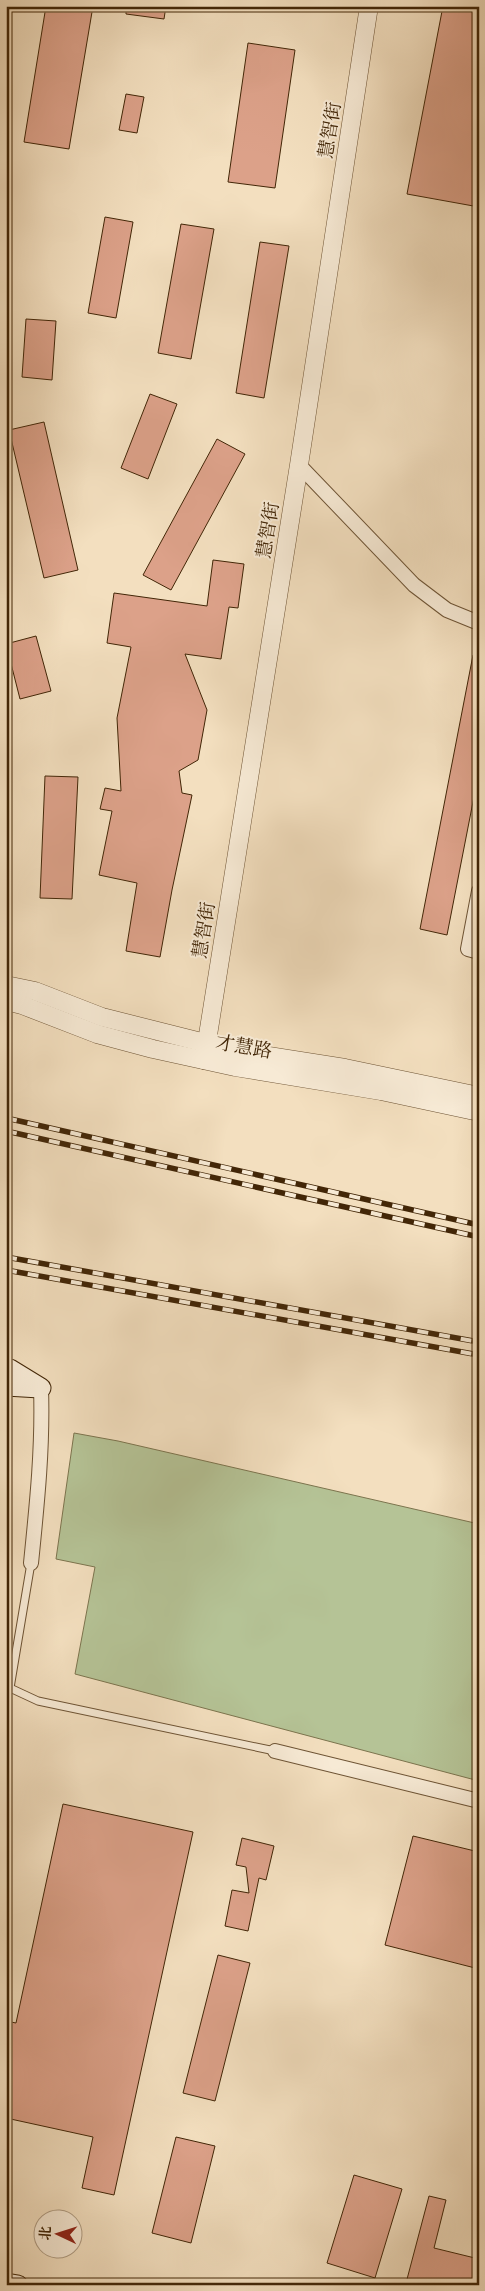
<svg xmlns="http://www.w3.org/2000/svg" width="485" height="2291" font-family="Vollkorn,'Noto Serif SC',serif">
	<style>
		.green { fill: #b5c396; stroke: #7c744e }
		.building { fill: #dca189; stroke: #422607 }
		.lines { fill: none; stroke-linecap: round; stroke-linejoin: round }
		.service-casing { stroke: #6e5435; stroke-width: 9 }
		.minor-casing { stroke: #6e5435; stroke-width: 16 }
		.tertiary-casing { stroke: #6e5435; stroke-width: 19 }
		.secondary-casing { stroke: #422607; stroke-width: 21 }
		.service { stroke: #f7ead5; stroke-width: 7 }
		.minor { stroke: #f7ead5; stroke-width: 14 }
		.tertiary { stroke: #f7ead5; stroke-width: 18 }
		.secondary { stroke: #f7ead5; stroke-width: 19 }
		.rail-casing { stroke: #422607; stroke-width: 5.5 }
		.rail { stroke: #f7ead5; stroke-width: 4; stroke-dasharray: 11; stroke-linecap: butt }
		.labels { text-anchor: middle; stroke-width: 4; stroke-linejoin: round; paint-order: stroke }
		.street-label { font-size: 19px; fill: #422607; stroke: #f7ead5 }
	</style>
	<rect width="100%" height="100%" fill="#f3dfbf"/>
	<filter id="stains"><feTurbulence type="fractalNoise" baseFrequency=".004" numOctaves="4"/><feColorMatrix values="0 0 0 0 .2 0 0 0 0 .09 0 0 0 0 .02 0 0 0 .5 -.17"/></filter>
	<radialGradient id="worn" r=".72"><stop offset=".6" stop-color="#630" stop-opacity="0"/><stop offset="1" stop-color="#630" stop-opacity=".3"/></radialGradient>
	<!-- green -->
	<path class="green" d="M74,1433l44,8 361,83v257l-404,-107 20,-107 -39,-8z"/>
	<!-- building -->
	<g class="building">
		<path d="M46,6h47l-24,143 -45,-7z"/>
		<path d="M126,6h40l-2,13 -38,-5z"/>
		<path d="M443,6h36v201l-72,-13z"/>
		<path d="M248,43l47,7 -20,138 -47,-6z"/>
		<path d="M126,94l18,3 -7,36 -18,-3z"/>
		<path d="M105,217l28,5 -17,96 -28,-5z"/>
		<path d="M181,224l33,5 -23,130 -33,-6z"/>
		<path d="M260,242l29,4 -25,152 -28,-5z"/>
		<path d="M26,319l30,2 -4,59 -30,-3z"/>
		<path d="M150,394l27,10 -29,75 -27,-11z"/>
		<path d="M44,422l34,148 -34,8 -35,-148z"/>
		<path d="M217,439l28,15 -74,136 -28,-15z"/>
		<path d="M213,560l31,4 -6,44 -9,-1 -8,52 -36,-5 22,56 -9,50 -19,11 3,22 10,2 -20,95 -12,67 -34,-6 11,-68 -38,-8 13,-64 -12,-2 5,-21 16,3 -4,-73 14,-71 -24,-4 7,-50 93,13z"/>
		<path d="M36,636l15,55 -31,8 -14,-55z"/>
		<path d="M473,655h6v116l-32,164 -27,-6z"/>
		<path d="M45,776l33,1 -6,122 -32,-1z"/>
		<path d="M63,1804l130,28 -79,363 -32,-7 11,-51 -87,-19v-97l10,2z"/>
		<path d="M413,1836l66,16v117l-94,-24z"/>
		<path d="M242,1838l32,8 -8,34 -7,-2 -11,53 -23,-5 7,-36 17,3 -3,-26 -10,-2z"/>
		<path d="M218,1955l32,8 -35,138 -32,-8z"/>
		<path d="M176,2137l39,9 -24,97 -39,-10z"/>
		<path d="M354,2175l48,14 -27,89 -48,-15z"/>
		<path d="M429,2196l17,4 -12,48 45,11v26h-65l-8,-2z"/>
	</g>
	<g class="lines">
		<defs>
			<path id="service" d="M31,1563l-21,125 28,13 237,50"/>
			<g id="minor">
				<path d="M299,465l115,120 33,25 32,13"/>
				<path d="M479,891l-11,58 11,3"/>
				<path d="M31,1563c6,-59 12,-116 10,-175"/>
				<path d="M275,1751l204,50"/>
			</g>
			<g id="tertiary">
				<path d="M6,985l29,6 67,26 135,34 108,17 134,28"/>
				<path d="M6,1001l16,4 75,29 56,15 82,18 146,24 98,21"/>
				<path d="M204,1060l95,-595 70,-459"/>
			</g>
			<g id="secondary">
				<path d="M6,1369h4l31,19"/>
				<path d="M6,1386l34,2"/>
				<path d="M6,2283l12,2"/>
			</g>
		</defs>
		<!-- service casing -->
		<use href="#service" class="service-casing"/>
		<!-- minor casing -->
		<use href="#minor" class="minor-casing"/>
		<!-- tertiary casing -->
		<use href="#tertiary" class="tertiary-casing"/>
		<!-- secondary casing -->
		<use href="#secondary" class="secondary-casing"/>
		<!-- service -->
		<use href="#service" class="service"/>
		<!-- minor -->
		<use href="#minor" class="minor"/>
		<!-- tertiary -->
		<use href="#tertiary" class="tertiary"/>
		<!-- secondary -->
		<use href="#secondary" class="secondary"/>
		<defs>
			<g id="rail">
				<path d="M6,1118l473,107"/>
				<path d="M6,1131l473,106"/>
				<path d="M6,1257l473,85"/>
				<path d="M6,1270l473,85"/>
			</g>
		</defs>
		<!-- rail casing -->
		<use href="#rail" class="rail-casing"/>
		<!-- rail -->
		<use href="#rail" class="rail"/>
	</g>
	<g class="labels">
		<!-- street labels -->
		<g class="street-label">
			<text transform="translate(329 130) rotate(-81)" y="7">慧智街</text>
			<text transform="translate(267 530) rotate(-81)" y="7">慧智街</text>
			<text transform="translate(203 930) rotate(-81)" y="7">慧智街</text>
			<text transform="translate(244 1046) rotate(10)" y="7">才慧路</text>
		</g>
	</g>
	<!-- margin -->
	<rect width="485" height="2291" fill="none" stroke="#f3dfbf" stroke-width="25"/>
	<rect x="8" y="8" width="470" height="2276" fill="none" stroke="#422607" stroke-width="2.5"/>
	<rect x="12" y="12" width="460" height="2266" fill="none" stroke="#422607"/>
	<!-- north arrow -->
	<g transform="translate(58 2234) rotate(274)"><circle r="24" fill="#f7ead5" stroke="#af9c83"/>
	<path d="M0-4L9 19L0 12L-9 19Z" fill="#8f2418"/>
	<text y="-8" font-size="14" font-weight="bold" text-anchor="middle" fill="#422607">北</text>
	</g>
	<rect width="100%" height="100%" filter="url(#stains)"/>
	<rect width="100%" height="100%" fill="url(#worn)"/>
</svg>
